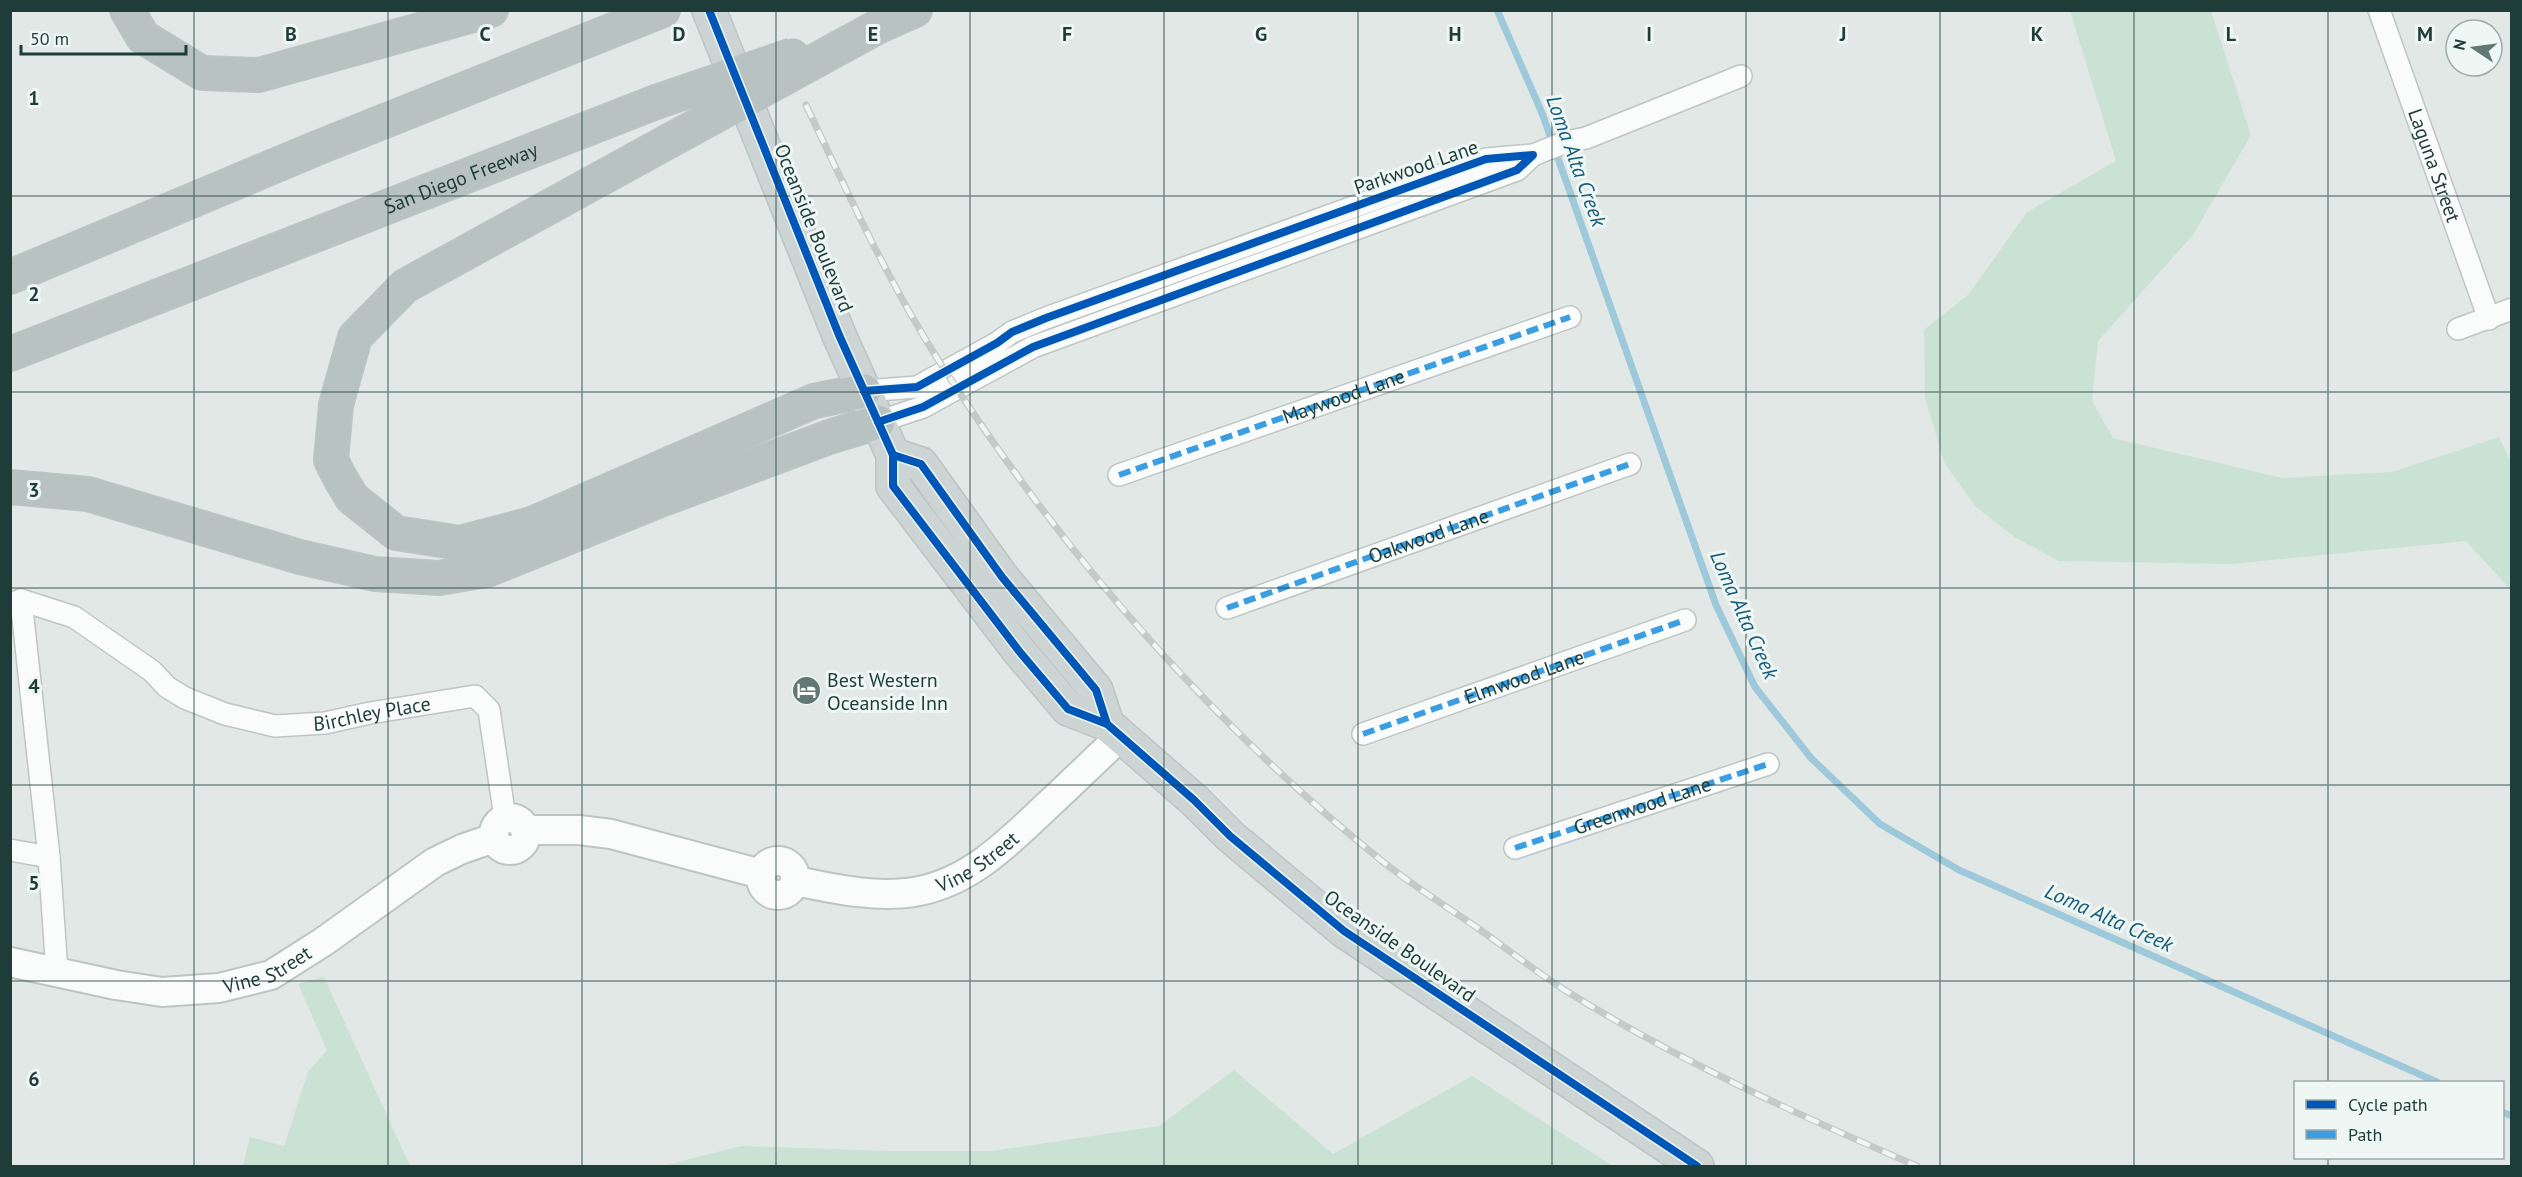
<svg xmlns="http://www.w3.org/2000/svg" width="2522" height="1177" font-family="'PT Sans',sans-serif">
	<style>
		.green { fill: #c9e2d4 }
		.lines { fill: none; stroke-linecap: round; stroke-linejoin: round }
		.stream { stroke: #9ec9da; stroke-width: 7 }
		.street-casing { stroke: #bec5c3; stroke-width: 24 }
		.secondary-casing { stroke: #bdc5c3; stroke-width: 32 }
		.primary-casing { stroke: #bbc5c3; stroke-width: 36 }
		.highway-casing { stroke: #bbc5c3; stroke-width: 36 }
		.street { stroke: #fafcfb; stroke-width: 21 }
		.secondary { stroke: #fafcfb; stroke-width: 28 }
		.primary { stroke: #ccd5d4; stroke-width: 33 }
		.highway { stroke: #b8c2c1; stroke-width: 33 }
		.rail-casing { stroke: #c5cac9; stroke-width: 7 }
		.rail { stroke: #eff7f4; stroke-width: 4.5; stroke-dasharray: 14; stroke-linecap: butt }
		.highway-bridge-casing { stroke: #bbc5c3; stroke-width: 36; stroke-linecap: butt }
		.highway-bridge { stroke: #b8c2c1; stroke-width: 33 }
		.quiet { stroke: #3c9ee2; stroke-width: 6; stroke-dasharray: 12 6; stroke-linecap: butt }
		.cycleway-casing { stroke: #eff7f4; stroke-width: 11 }
		.cycleway { stroke: #0057b8; stroke-width: 8 }
		.grid { fill: none; stroke: #1e3c38; stroke-width: 1.5; stroke-opacity: 0.55 }
		.labels { text-anchor: middle; stroke-width: 6; stroke-linejoin: round; paint-order: stroke }
		.street-label { font-size: 20px; fill: #1e3c38; stroke: #eff7f4 }
		.poi-label { font-size: 20px; fill: #1e3c38; stroke: #eff7f4; text-anchor: start }
		.water-label { font-size: 21px; font-style: italic; fill: #155b7b; stroke: #eff7f4 }
		.grid-label { font-size: 20px; text-anchor: middle; font-weight: bold; fill: #1e3c38; stroke: #eff7f4; stroke-width: 6; stroke-linejoin: round; paint-order: stroke }
	</style>
	<rect width="100%" height="100%" fill="#e1e8e6"/>
	<!-- green -->
	<g class="green">
		<path d="M2070,11h141l40,124 -58,100 -95,106 -6,60 21,37 169,40 110,-6 107,-35 12,25v128l-45,-49 -235,23 -172,-3 -43,-23 -40,-31 -31,-43 -20,-66 -1,-68 45,-36 58,-82 89,-51z"/>
		<path d="M324,977l86,189h-167l7,-29 34,9 24,-74 19,-22 -29,-66z"/>
		<path d="M1234,1070l99,84 139,-78 141,90h-951l79,-20 149,5h102l167,-25z"/>
	</g>
	<g class="lines">
		<!-- stream -->
		<g class="stream">
			<path d="M1497,10l45,103 174,492 39,82 56,71 69,66 79,46 478,212"/>
			<path d="M2502,1112l10,4"/>
		</g>
		<defs>
			<g id="street">
				<path id="s1" d="M2379,10l110,309"/>
				<path d="M1533,155l33,-13 20,-4 155,-62"/>
				<path d="M2458,329l54,-20"/>
				<path d="M864,391l53,-4 80,-44 15,-11 34,-14 440,-159 47,-4 -16,15 -484,177 -110,60 -45,15"/>
				<path id="s2" d="M1119,475l451,-158"/>
				<path id="s3" d="M21,600l53,17 78,54 15,16 18,11 40,16 50,12 50,-3 45,-10 105,-17 14,14 16,108"/>
				<path d="M10,604l11,-4 28,257 8,115"/>
				<path id="s4" d="M1227,608l403,-144"/>
				<path id="s5" d="M1363,734l322,-114"/>
				<path d="M1515,848l253,-84"/>
				<path d="M10,850l39,7"/>
			</g>
			<g id="secondary">
				<circle cx="510" cy="834" r="16"/>
				<path d="M525,830h54l32,4 150,40"/>
				<circle cx="778" cy="878" r="17"/>
				<path id="s6" d="M796,881c39,8 82,18 123,10 52,-10 91,-50 128,-85 25,-23 49,-47 74,-70"/>
				<path id="s7" d="M10,962l106,23 46,7 57,-4 52,-13 52,-33 112,-80 27,-13 32,-11"/>
			</g>
			<g id="primary">
				<path d="M709,10l130,325 54,120v31l126,165 49,58 39,15 87,76 36,36 114,95 353,235"/>
				<path d="M893,455l28,9 81,113 94,113 11,34"/>
			</g>
			<g id="highway">
				<path d="M127,10l16,27 59,36 57,2 232,-65"/>
				<path d="M879,26l36,-16"/>
				<path d="M669,141l-264,145 -50,51 -19,68 -5,55 8,16 13,22 44,35 64,10 72,-19 282,-123 50,-10"/>
				<path d="M10,277l307,-129 346,-138"/>
				<path id="s8" d="M10,354l646,-252"/>
				<path d="M10,487l78,7 212,63 75,17 64,4 48,-8 168,-68 177,-66 46,-14"/>
			</g>
		</defs>
		<!-- street casing -->
		<use href="#street" class="street-casing"/>
		<!-- secondary casing -->
		<use href="#secondary" class="secondary-casing"/>
		<!-- primary casing -->
		<use href="#primary" class="primary-casing"/>
		<!-- highway casing -->
		<use href="#highway" class="highway-casing"/>
		<!-- street -->
		<use href="#street" class="street"/>
		<!-- secondary -->
		<use href="#secondary" class="secondary"/>
		<!-- primary -->
		<use href="#primary" class="primary"/>
		<!-- highway -->
		<use href="#highway" class="highway"/>
		<defs>
			<path id="rail" d="M806,105c43,91 85,183 140,267 119,184 265,351 436,489 30,24 65,46 97,68 28,20 55,41 84,60 112,70 233,125 354,177"/>
		</defs>
		<!-- rail casing -->
		<use href="#rail" class="rail-casing"/>
		<!-- rail -->
		<use href="#rail" class="rail"/>
		<defs>
			<g id="highway-bridge">
				<path d="M656,102l137,-47"/>
				<path d="M669,141l210,-115"/>
			</g>
		</defs>
		<!-- highway-bridge casing -->
		<use href="#highway-bridge" class="highway-bridge-casing"/>
		<!-- highway-bridge -->
		<use href="#highway-bridge" class="highway-bridge"/>
		<!-- quiet -->
		<g class="quiet">
			<path d="M1119,475l451,-158"/>
			<path d="M1227,608l403,-144"/>
			<path d="M1363,734l322,-114"/>
			<path id="s9" d="M1515,848l253,-84"/>
		</g>
		<defs>
			<g id="cycleway">
				<path d="M709,10l130,325 54,120v31l126,165 49,58 39,15 87,76 36,36 114,95 353,235"/>
				<path d="M864,391l53,-4 80,-44 15,-11 34,-14 440,-159 47,-4 -16,15 -484,177 -110,60 -45,15"/>
				<path d="M893,455l28,9 81,113 94,113 11,34"/>
			</g>
		</defs>
		<!-- cycleway casing -->
		<use href="#cycleway" class="cycleway-casing"/>
		<!-- cycleway -->
		<use href="#cycleway" class="cycleway"/>
	</g>
	<!-- grid -->
	<path class="grid" d="M194,10v1156M388,10v1156M582,10v1156M776,10v1156M970,10v1156M1164,10v1156M1358,10v1156M1552,10v1156M1746,10v1156M1940,10v1156M2134,10v1156M2328,10v1072M10,196h2502M10,392h2502M10,588h2502M10,785h2502M10,981h2502M2328,1158v8"/>
	<!-- icons -->
	<defs>
		<symbol id="hotel-disc" viewBox="-11 -11 22 22"><circle r="9.5" fill="#627875" stroke="#eff7f4"/><path d="M-6-4.5h1.5V1H6V5H4.5V3h-9V5H-6ZM-4 0a1.8 1.8 0 1 1 3.6 0ZM.5 0V-2.5h3Q6-2.5 6 0Z" fill="#fff"/></symbol>
	</defs>
	<g fill-rule="evenodd">
		<use href="#hotel-disc" x="790" y="674" width="33" height="33"/>
	</g>
	<g class="labels">
		<!-- street labels -->
		<g class="street-label">
			<text dy="7" stroke="none"><textPath href="#s1" startOffset="165">Laguna Street</textPath></text>
			<text transform="translate(1416 167) rotate(-19)" y="7">Parkwood Lane</text>
			<text dy="7" stroke="none"><textPath href="#s8" startOffset="484">San Diego Freeway</textPath></text>
			<text transform="translate(814 228) rotate(68)" y="7">Oceanside Boulevard</text>
			<text dy="7" stroke="none"><textPath href="#s2" startOffset="238">Maywood Lane</textPath></text>
			<text dy="7" stroke="none"><textPath href="#s4" startOffset="214">Oakwood Lane</textPath></text>
			<text dy="7" stroke="none"><textPath href="#s5" startOffset="171">Elmwood Lane</textPath></text>
			<text dy="7" stroke="none"><textPath href="#s3" startOffset="386">Birchley Place</textPath></text>
			<text dy="7" stroke="none"><textPath href="#s9" startOffset="134">Greenwood Lane</textPath></text>
			<text dy="7" stroke="none"><textPath href="#s6" startOffset="190">Vine Street</textPath></text>
			<text transform="translate(1400 946) rotate(35)" y="7">Oceanside Boulevard</text>
			<text dy="7" stroke="none"><textPath href="#s7" startOffset="264">Vine Street</textPath></text>
		</g>
		<!-- poi labels -->
		<g class="poi-label">
			<text x="827" y="687">Best Western<tspan x="827" dy="23">Oceanside Inn</tspan></text>
		</g>
		<!-- water labels -->
		<g class="water-label">
			<text transform="translate(1576 161) rotate(70)" y="7">Loma Alta Creek</text>
			<text transform="translate(1744 615) rotate(66)" y="7">Loma Alta Creek</text>
			<text transform="translate(2109 918) rotate(24)" y="7">Loma Alta Creek</text>
		</g>
	</g>
	<g class="grid-label">
		<text x="291" y="41">B</text>
		<text x="485" y="41">C</text>
		<text x="679" y="41">D</text>
		<text x="873" y="41">E</text>
		<text x="1067" y="41">F</text>
		<text x="1261" y="41">G</text>
		<text x="1455" y="41">H</text>
		<text x="1649" y="41">I</text>
		<text x="1843" y="41">J</text>
		<text x="2037" y="41">K</text>
		<text x="2231" y="41">L</text>
		<text x="2425" y="41">M</text>
		<text x="34" y="105">1</text>
		<text x="34" y="301">2</text>
		<text x="34" y="497">3</text>
		<text x="34" y="693">4</text>
		<text x="34" y="890">5</text>
		<text x="34" y="1086">6</text>
	</g>
	<!-- border -->
	<rect width="2522" height="1177" fill="none" stroke="#1e3c38" stroke-width="24"/>
	<!-- legend -->
	<rect x="2294" y="1081" width="210" height="78" fill="#eff7f4" stroke="#9baca9" stroke-width="1.5"/>
	<rect x="2306" y="1100" width="30" height="9" fill="#0057b8" stroke="#9baca9" stroke-width="1.5"/>
	<text x="2348" y="1111" font-size="18" fill="#1e3c38">Cycle path</text>
	<rect x="2306" y="1130" width="30" height="9" fill="#3c9ee2" stroke="#9baca9" stroke-width="1.5"/>
	<text x="2348" y="1141" font-size="18" fill="#1e3c38">Path</text>
	<!-- north arrow -->
	<g transform="translate(2474 48) rotate(283)"><circle r="28" fill="#eff7f4" stroke="#9baca9" stroke-width="1.5"/>
	<path d="M0-4.5L10 22L0 15L-10 22Z" fill="#627875"/>
	<text y="-9" font-size="16" font-weight="bold" text-anchor="middle" fill="#1e3c38">N</text>
	</g>
	<!-- scale -->
	<path d="M21 45v9h165v-9" fill="none" stroke="#1e3c38" stroke-width="3"/>
	<text x="30" y="45" font-size="18" fill="#1e3c38" stroke="#eff7f4" stroke-width="4.5" paint-order="stroke">50 m</text>
</svg>
